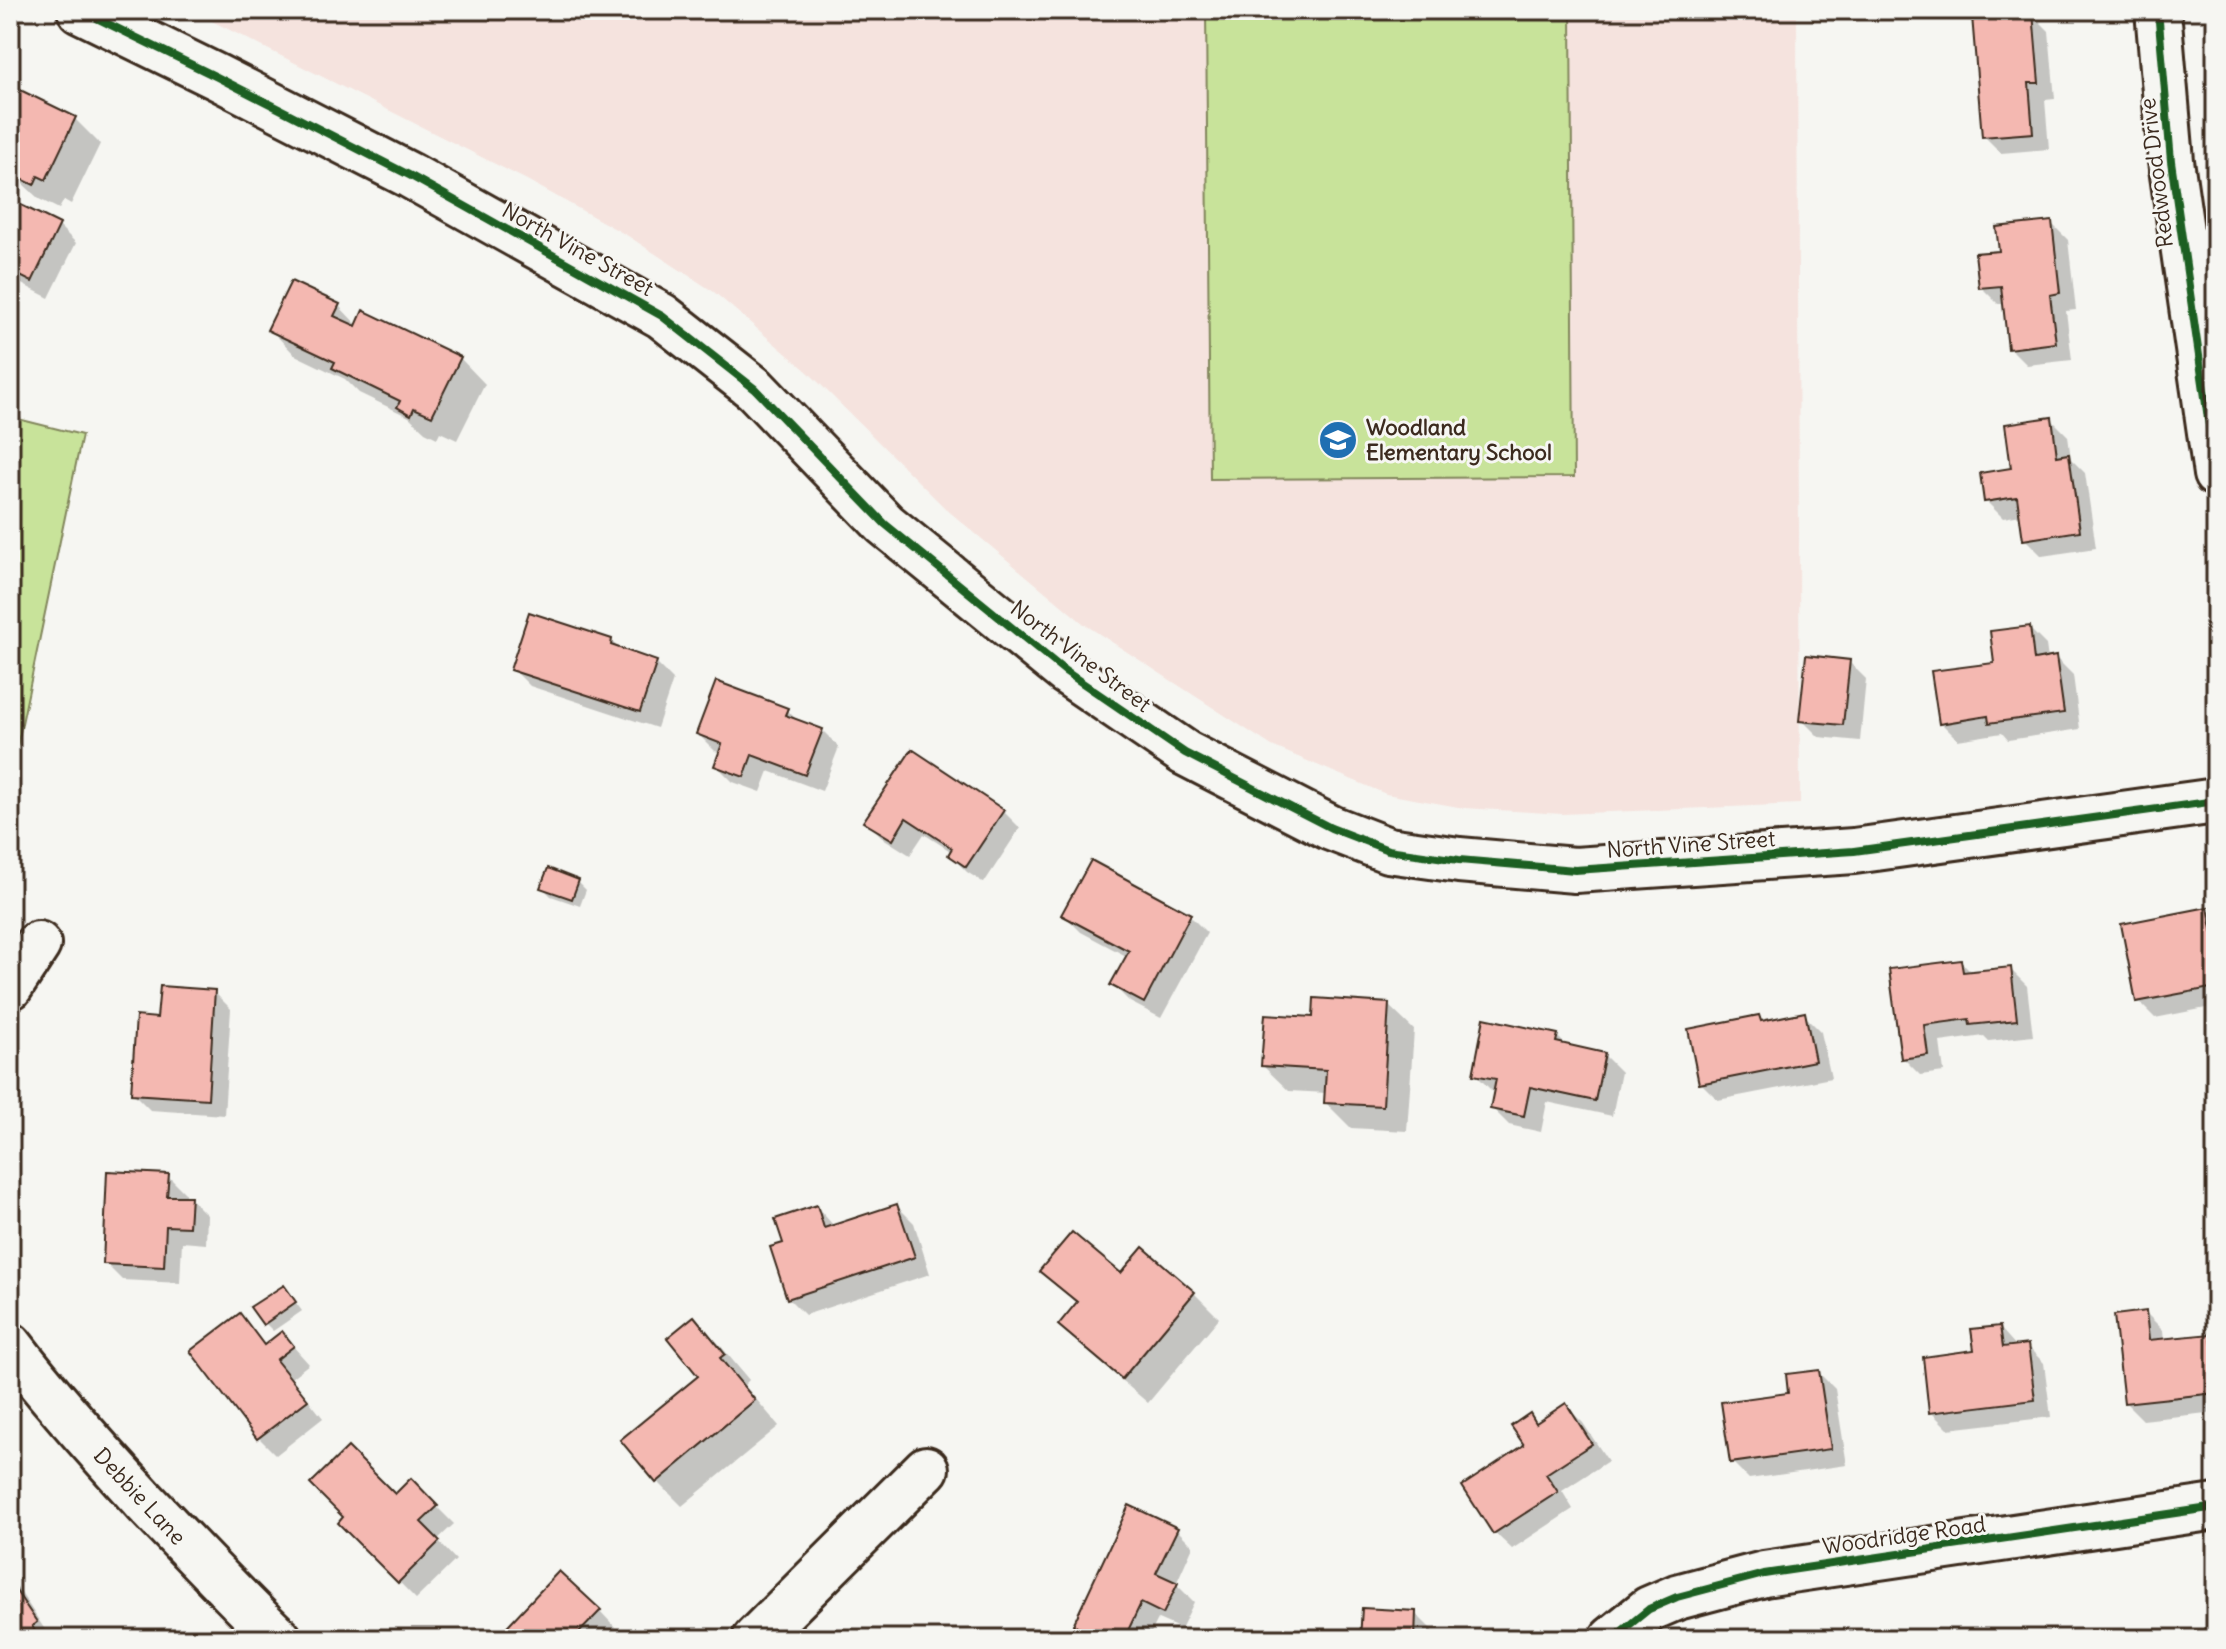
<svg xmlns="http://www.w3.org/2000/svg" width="2226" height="1649" font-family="Delius,sans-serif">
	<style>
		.built { fill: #f5e3de }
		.green { fill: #c8e39a; stroke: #82865c; stroke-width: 2 }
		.shadow { fill: #0003 }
		.building { fill: #f4b8b1; stroke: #3b2a1e; stroke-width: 2 }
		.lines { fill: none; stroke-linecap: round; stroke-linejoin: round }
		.street-casing { stroke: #3b2a1e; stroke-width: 50 }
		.secondary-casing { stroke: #3b2a1e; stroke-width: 50 }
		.street { stroke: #f6f6f2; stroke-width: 44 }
		.secondary { stroke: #f6f6f2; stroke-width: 44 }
		.cycleway-casing { stroke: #f6f6f2; stroke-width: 13 }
		.cycleway { stroke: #1b5e20; stroke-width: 8 }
		.labels { text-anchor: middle; stroke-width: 6; stroke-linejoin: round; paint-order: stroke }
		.street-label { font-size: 22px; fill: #3b2a1e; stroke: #f6f6f2 }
		.poi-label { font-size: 22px; font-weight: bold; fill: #3b2a1e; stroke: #f6f6f2; text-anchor: start }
	</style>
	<rect width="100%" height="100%" fill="#f6f6f2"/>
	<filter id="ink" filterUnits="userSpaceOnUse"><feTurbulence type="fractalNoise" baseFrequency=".0125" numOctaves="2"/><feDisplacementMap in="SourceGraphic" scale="16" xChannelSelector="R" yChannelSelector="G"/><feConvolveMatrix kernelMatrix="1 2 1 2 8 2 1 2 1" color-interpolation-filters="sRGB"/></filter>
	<g filter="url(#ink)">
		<!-- built -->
		<path class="built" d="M190,10h1607l3,794 -238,10 -98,-6 -78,-14 -114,-48 -188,-122 -138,-115 -138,-137 -94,-80 -86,-56 -101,-56z"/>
		<!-- green -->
		<g class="green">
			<path d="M1206,10h365l3,467 -364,2z"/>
			<path d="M10,417l72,18 -72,346z"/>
		</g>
		<!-- shadow -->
		<g class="shadow">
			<path d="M2032,14l17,17 6,68 -10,1 4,49 -48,4 -17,-17z"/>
			<path d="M10,87l65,32 25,25 -29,60 -7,-4 -5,9 -20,-10 -17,-16 -2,5 -10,-4z"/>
			<path d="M2051,223l17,17 8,70 -10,1 6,49 -45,5 -17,-17 -5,-44h-7l-17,-17 20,-34z"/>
			<path d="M10,226h49l17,17 -27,55 -39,-20z"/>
			<path d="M339,306l19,20 102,32 25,26 -28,56 -17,-8 -3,6 -12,-6 -16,-15 -50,-24 -14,-14 -50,-24 -25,-26z"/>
			<path d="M2051,419l17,17 3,23 14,14 11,75 -54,8 -17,-17 -4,-24 -18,3 -17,-17 28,-31z"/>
			<path d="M2029,628l17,17 2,14 8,-1 17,17 7,54 -72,11 -6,-7 -44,7 -17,-17z"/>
			<path d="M611,641l11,10 34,12 17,17 -16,48 -127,-42 -17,-17z"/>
			<path d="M1849,662l17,17 -6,62 -41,-4 -17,-17z"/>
			<path d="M786,709l13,13 23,8 17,17 -17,44 -53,-20 -8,21 -28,-10 -17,-17 5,-12 -6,-2 -17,-17z"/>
			<path d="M912,751l91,60 17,17 -36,55 -17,-11 -17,-17 2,-3 -28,-18 -14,21 -27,-17 -17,-17z"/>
			<path d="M1092,863l98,53 17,17 -46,85 -31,-16 -17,-17 15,-28 -47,-25 -17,-17z"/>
			<path d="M578,882l8,8 -6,16 -29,-10 -8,-8z"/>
			<path d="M2207,910l9,9v87l-61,12 -17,-17z"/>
			<path d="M1961,962l11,11 38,-4 17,17 6,50 -44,5 -5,-5 -44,6 4,30 -24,3 -17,-17z"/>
			<path d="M214,992l17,17 -7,106 -74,-5 -17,-17 26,-73z"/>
			<path d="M1388,1005l26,25 -7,101 -56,-3 -25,-25 1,-10 -38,-2 -26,-25 51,-47z"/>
			<path d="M1804,1015l17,17 10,46 -113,22 -17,-17 57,-66 6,6z"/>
			<path d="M1557,1036l11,11 36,8 17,17 -9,44 -65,-14 -6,30 -32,-7 -17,-17 3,-16 -3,-1 -17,-17z"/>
			<path d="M168,1176l17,17v5h5l17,17 -1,29 -24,-2 -2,41 -58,-3 -17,-17z"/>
			<path d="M897,1206l17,17 16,51 -125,41 -17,-17 29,-91 17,19z"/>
			<path d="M1042,1271l79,5 73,17 25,25 -71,85 -62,-53 -25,-26 16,-20z"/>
			<path d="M284,1287l18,24 -29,20 -8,-8z"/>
			<path d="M2146,1313l17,17 1,11 46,-5 6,6v70l-73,8 -17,-17z"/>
			<path d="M239,1316l27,30 16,-12 27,30 -18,14 32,40 -47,37 -17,-17 -66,-86z"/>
			<path d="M694,1319l25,25 30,36 -5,5 35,41 -97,80 -25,-25 44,-105z"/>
			<path d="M2000,1328l17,19 10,-1 17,17 7,54 -103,12 -17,-17 45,-60z"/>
			<path d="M1818,1372l17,17 12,76 -98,14 -17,-17z"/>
			<path d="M1566,1406l17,17 25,38 -46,30 11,18 -61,40 -17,-16 32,-87 3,-30 8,8z"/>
			<path d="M411,1481l43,43 -17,16 19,20 -40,39 -75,-76 54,-26z"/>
			<path d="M1176,1529l17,17 -17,38 18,18 -13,27 -23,-10 -10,20h-57l-15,-15z"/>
			<path d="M10,1576l41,63h-41z"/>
			<path d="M600,1611l16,17 -10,11h-108z"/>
			<path d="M1415,1613l17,17v9h-70z"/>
		</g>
		<!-- building -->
		<g class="building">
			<path d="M2033,12l6,71h-10l4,50 -51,4 -10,-121z"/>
			<path d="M10,85l66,32 -30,63 -8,-4 -4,9 -23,-11 5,-10 -6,-2z"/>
			<path d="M19,204l41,20 -28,58 -22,-11v-49z"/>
			<path d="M2052,221l8,72 -10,2 6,48 -48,6 -7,-63 -22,2 -4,-35 24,-2 -3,-24z"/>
			<path d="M291,281l49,23 -6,12 22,10 7,-16 98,47 -29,59 -18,-8 -3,7 -14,-8 3,-6 -68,-33 3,-6 -68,-32z"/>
			<path d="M2052,417l5,39 12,-2 11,77 -57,9 -6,-43 -33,5 -4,-29 31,-5 -6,-44z"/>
			<path d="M529,612l83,27 -1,6 46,16 -17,51 -130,-42z"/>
			<path d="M2030,626l4,34 22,-4 8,57 -75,10 -1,-7 -49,8 -8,-53 63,-8 -4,-32z"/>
			<path d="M1806,655l44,5 -7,65 -44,-4z"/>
			<path d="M716,681l72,27 -3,7 38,14 -18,46 -53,-20 -8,22 -30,-11 8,-22 -26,-10z"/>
			<path d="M912,749l92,61 -38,57 -18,-12 4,-7 -46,-30 -13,22 -30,-18z"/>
			<path d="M1091,860l100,54 -47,89 -34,-18 19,-34 -68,-36z"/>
			<path d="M548,868l31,12 -7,19 -32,-11z"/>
			<path d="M2208,907l8,44v36l-80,15 -15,-78z"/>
			<path d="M1961,960l2,12 48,-5 6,53 -47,5 -1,-6 -45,6 4,30 -27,4 -12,-90z"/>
			<path d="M160,986l55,4 -7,109 -77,-5 5,-78 21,2z"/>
			<path d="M1314,998l75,5 -6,103 -59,-3 2,-33 -65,-4 4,-52 48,3z"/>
			<path d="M1805,1012l10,49 -116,23 -11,-55 71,-14 2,6z"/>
			<path d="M1484,1018l74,16 -2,8 49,11 -10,48 -65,-14 -6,29 -34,-7 6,-30 -23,-4z"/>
			<path d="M107,1171l62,3 -2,22h24l-2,31 -23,-1 -2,41 -61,-3z"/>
			<path d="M897,1204l18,53 -128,42 -17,-52 13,-4 -8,-24 42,-14 7,23z"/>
			<path d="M1072,1232l49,41 22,-26 52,45 -73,87 -64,-54 19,-23 -38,-31z"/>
			<path d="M284,1285l12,17 -33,23 -13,-18z"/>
			<path d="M2146,1311l3,29 62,-6 5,59 -92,10 -10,-88z"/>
			<path d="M240,1313l24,32 18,-14 12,15 -18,14 32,40 -51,39 -67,-88z"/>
			<path d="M694,1316l31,38 -5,4 35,42 -99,83 -36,-43 78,-64 -31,-38z"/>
			<path d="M2000,1326l3,21 25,-3 7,56 -106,13 -6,-56 51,-7 -3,-21z"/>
			<path d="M1819,1370l12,79 -101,14 -9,-61 67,-9 -2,-19z"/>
			<path d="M1566,1403l26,41 -46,30 12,18 -65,42 -31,-48 62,-41 -13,-19 19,-13 6,10z"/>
			<path d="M348,1447l47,47 16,-16 27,28 -17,16 19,19 -42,42 -60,-60 5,-6 -33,-33z"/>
			<path d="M1129,1505l49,23 -22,45 22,10 -15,31 -22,-11 -17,36h-19l-32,-14z"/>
			<path d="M559,1571l42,39 -28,29h-78z"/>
			<path d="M10,1582l27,40 -5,4 8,13h-30z"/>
			<path d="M1362,1608l54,3 -1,28h-55z"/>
		</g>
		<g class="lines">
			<defs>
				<g id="street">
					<path d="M2158,10l13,151 45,313"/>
					<path d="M10,987l28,-43"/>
					<path d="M10,1345c42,55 89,107 136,158 44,46 87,92 133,136"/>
					<path d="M755,1639l171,-170"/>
					<path d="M1612,1639l37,-30 28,-12 87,-23 452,-67"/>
				</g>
				<path id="secondary" d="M80,10l137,67 194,99 251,140 93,73 130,135 180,147 120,82 146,75 57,22 71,10 116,10 279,-19 362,-50"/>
			</defs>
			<!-- street casing -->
			<use href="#street" class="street-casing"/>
			<!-- secondary casing -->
			<use href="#secondary" class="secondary-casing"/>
			<!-- street -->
			<use href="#street" class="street"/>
			<!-- secondary -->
			<use href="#secondary" class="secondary"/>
			<defs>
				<g id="cycleway">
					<path d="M80,10l137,67 194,99 251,140 93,73 130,135 180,147 120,82 146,75 57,22 71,10 116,10 279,-19 362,-50"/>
					<path d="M2158,10l13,151 45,313"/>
					<path d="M1612,1639l37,-30 28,-12 87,-23 452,-67"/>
				</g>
			</defs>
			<!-- cycleway casing -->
			<use href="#cycleway" class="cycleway-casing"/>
			<!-- cycleway -->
			<use href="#cycleway" class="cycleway"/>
		</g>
	</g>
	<!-- icons -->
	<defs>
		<symbol id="school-disc" viewBox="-11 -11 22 22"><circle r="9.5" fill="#1f6fb2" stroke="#f6f6f2"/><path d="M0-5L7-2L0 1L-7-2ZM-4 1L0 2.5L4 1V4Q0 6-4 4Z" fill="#fff"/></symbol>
	</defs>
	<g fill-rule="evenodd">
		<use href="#school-disc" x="1316" y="418" width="44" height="44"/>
	</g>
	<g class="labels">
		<!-- street labels -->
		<g class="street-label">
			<text transform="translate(2156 173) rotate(-97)" y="8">Redwood Drive</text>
			<text transform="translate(578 249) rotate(29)" y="8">North Vine Street</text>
			<text transform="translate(1081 656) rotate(37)" y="8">North Vine Street</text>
			<text transform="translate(1691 844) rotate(-4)" y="8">North Vine Street</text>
			<text transform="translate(140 1496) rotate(47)" y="8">Debbie Lane</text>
			<text transform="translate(1904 1535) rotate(-8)" y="8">Woodridge Road</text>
		</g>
		<!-- poi labels -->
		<g class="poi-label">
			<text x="1366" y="435">Woodland<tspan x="1366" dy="25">Elementary School</tspan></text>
		</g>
	</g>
	<!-- margin -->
	<rect width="2226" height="1649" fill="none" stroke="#f6f6f2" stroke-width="40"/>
	<rect x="20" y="20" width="2186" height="1609" fill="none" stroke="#3b2a1e" stroke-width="3" filter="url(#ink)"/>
</svg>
